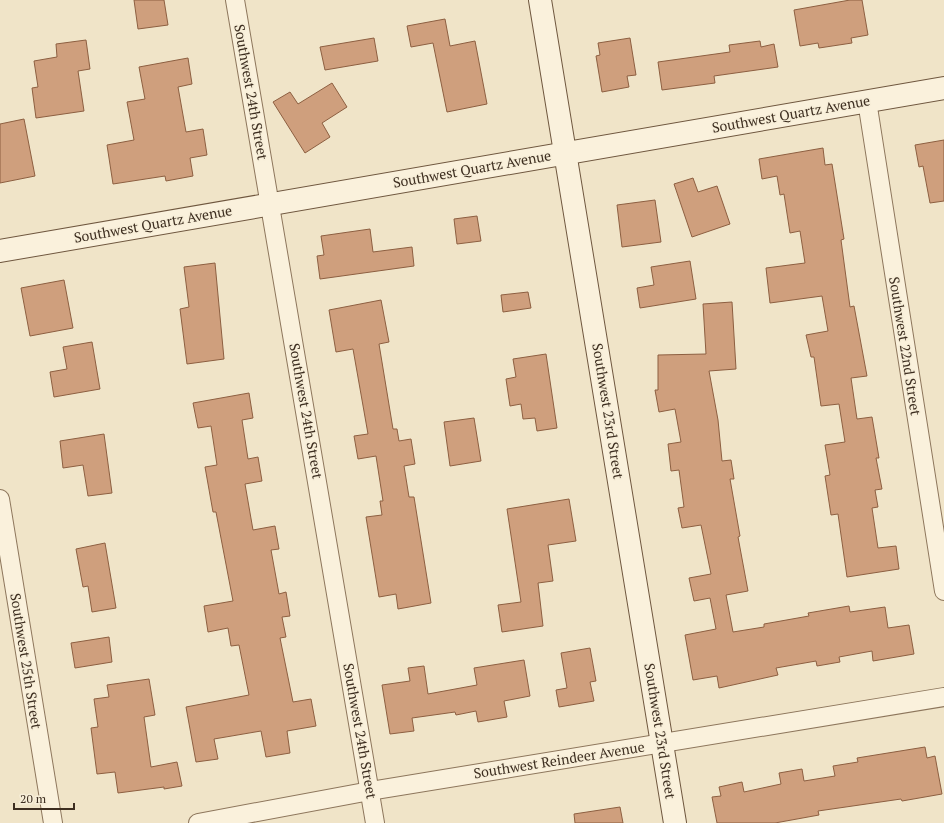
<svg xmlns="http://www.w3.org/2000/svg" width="944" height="823" font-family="'PT Serif',serif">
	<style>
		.building { fill: #cf9f7d; stroke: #8d5f41 }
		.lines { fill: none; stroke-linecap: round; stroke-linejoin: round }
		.street-casing { stroke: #8d765c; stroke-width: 20 }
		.secondary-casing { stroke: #6f573f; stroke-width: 24 }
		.street { stroke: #faf1dc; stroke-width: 18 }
		.secondary { stroke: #faf1dc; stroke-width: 22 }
		.labels { text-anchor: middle; stroke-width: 3; stroke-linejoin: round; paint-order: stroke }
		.street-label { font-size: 14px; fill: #3d2e20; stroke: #f7eed8 }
	</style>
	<rect width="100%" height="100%" fill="#f0e4c8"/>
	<!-- building -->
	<g class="building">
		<path d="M134,0h30l4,25 -30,4z"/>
		<path d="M850,0h12l6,35 -17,3 1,5 -33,5 -1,-5 -18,3 -6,-36z"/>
		<path d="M445,19l5,27 25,-5 12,63 -40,8 -14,-69 -22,4 -4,-21z"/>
		<path d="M374,38l4,23 -53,9 -5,-23z"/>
		<path d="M630,38l6,37 -9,1 2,11 -27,5 -6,-36 4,-1 -2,-12z"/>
		<path d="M86,40l4,29 -12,2 6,40 -48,7 -4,-30 6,-1 -4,-26 23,-4 -1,-13z"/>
		<path d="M760,41l1,6 13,-3 4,23 -64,9 1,7 -53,7 -4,-28 72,-10 -1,-7z"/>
		<path d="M188,58l4,26 -14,3 8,45 17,-3 4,26 -17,3 3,18 -27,5 -1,-5 -52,8 -6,-39 27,-5 -7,-38 18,-3 -6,-32z"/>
		<path d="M332,83l15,24 -25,16 8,14 -25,16 -32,-51 17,-10 8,12z"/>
		<path d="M24,119l11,57 -35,7v-59z"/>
		<path d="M944,140v61l-14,2 -7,-37 -4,1 -4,-22z"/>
		<path d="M823,148l2,17 7,-1 12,75 -3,1 9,67 4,-1 13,70 -16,2 6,41 15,-2 7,41h-3l6,31 -7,1 3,17 -6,1 6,40 18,-2 3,23 -52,8 -9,-63 -7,1 -6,-39 5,-1 -5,-30 20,-3 -6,-38 -18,2 -7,-49h-3l-5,-22 22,-4 -6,-35 -52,7 -4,-35 39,-5 -5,-32 -10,2 -6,-39 -4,1 -3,-19 -15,3 -3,-20z"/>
		<path d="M693,178l5,14 19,-6 13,38 -38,13 -18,-53z"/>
		<path d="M655,200l6,42 -39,5 -5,-42z"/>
		<path d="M477,216l4,25 -24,3 -3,-25z"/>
		<path d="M370,229l3,23 39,-5 2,19 -94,13 -3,-23 7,-1 -3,-19z"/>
		<path d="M690,261l6,38 -56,9 -3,-20 17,-3 -3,-18z"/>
		<path d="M215,263l9,96 -37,5 -7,-55 9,-2 -5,-40z"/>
		<path d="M64,280l9,48 -43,8 -9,-48z"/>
		<path d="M528,292l3,16 -28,4 -2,-17z"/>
		<path d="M381,300l8,42 -10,2 14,85h4l2,12 12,-2 4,25 -11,2 5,31h5l17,106 -33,6 -2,-15 -17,3 -13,-80 16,-2 -2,-14h3l-7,-45 -18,3 -4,-23 14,-2 -15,-85 -17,3 -7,-42z"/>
		<path d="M732,302l4,67 -27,2 9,49 4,41 9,-1 3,19h-4l10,57 -2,1 10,54 -22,4 7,37 31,-5v-3l45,-8 -1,-3 41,-7 1,6 35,-5 3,21 21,-3 5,29 -41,7 -1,-10 -33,6 1,5 -23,4 -1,-5 -40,7 2,7 -59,13 -2,-12 -24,4 -8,-45 31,-6 -6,-31 -16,3 -5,-23 22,-4 -10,-49 -19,3 -4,-20 6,-1 -5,-37 -8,1 -3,-27 13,-2 -6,-33 -16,3 -4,-22h3v-35l48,-1 -3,-50z"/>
		<path d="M92,342l8,47 -46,8 -4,-25 17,-3 -4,-22z"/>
		<path d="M546,354l11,74 -20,3 -2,-13 -12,1 -2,-15 -11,2 -4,-27 10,-2 -3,-18z"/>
		<path d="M249,393l4,25 -11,2 6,39 10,-2 4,24 -17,3 8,46 22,-4 4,23 -8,1 8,44 7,-2 4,24 -8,1 4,20 -6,1 13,64 18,-3 5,27 -29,5 3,22 -24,4 -5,-26 -47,8 4,20 -22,3 -10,-55 63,-12 -10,-50 -8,1 -3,-18 -20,4 -4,-26 29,-5 -17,-89h-3l-8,-45 12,-2 -6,-39 -13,2 -5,-25z"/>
		<path d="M474,418l7,43 -31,5 -6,-44z"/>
		<path d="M104,434l8,59 -24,3 -5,-31 -20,3 -3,-27z"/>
		<path d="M569,499l7,42 -28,4 5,36 -15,2 5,43 -41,6 -4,-27 23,-3 -14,-93z"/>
		<path d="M105,543l11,65 -24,4 -4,-26 -5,1 -7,-38z"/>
		<path d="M109,637l3,25 -37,6 -4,-25z"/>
		<path d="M590,648l6,33 -6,1 4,19 -35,6 -3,-17 11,-2 -6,-35z"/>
		<path d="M524,660l6,36 -26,5 3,16 -29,5 -2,-11 -20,4 -1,-3 -43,6 2,13 -24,3 -8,-49 28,-4 -2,-13 16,-2 4,28 49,-9 -3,-17z"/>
		<path d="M149,679l6,36 -11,2 7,50 26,-5 5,24 -18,3v-2l-46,6 -3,-21 -18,2 -6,-46 7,-1 -4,-28 15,-2 -2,-12z"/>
		<path d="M925,747l2,11 8,-2 7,38 -40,7 -1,-2 -83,12 1,4 -44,8h-58l-5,-26 9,-1 -2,-9 23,-5 2,10 37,-8 -2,-11 23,-4 2,12 31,-5 -2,-10 25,-4 -1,-4z"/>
		<path d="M620,807l3,16h-48l-1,-9z"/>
	</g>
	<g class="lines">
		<defs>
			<g id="street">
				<path d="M235,0l140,823"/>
				<path d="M867,101l77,490"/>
				<path d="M0,499l53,324"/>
				<path d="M198,823l172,-32 574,-94"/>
			</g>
			<g id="secondary">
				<path d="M540,0l135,823"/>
				<path d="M0,251l944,-163"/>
			</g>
		</defs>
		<!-- street casing -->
		<use href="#street" class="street-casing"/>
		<!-- secondary casing -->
		<use href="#secondary" class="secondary-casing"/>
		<!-- street -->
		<use href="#street" class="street"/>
		<!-- secondary -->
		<use href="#secondary" class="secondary"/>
	</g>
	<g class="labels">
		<!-- street labels -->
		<g class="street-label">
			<text transform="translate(251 92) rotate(80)" y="5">Southwest 24th Street</text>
			<text transform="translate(791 114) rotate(-10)" y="5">Southwest Quartz Avenue</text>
			<text transform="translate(472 169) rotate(-10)" y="5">Southwest Quartz Avenue</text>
			<text transform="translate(153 224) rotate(-10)" y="5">Southwest Quartz Avenue</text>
			<text transform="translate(905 346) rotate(81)" y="5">Southwest 22nd Street</text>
			<text transform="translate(306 411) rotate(80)" y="5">Southwest 24th Street</text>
			<text transform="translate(608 411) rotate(81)" y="5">Southwest 23rd Street</text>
			<text transform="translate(26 661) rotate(81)" y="5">Southwest 25th Street</text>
			<text transform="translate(360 731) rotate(80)" y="5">Southwest 24th Street</text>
			<text transform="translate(660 731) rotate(81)" y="5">Southwest 23rd Street</text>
			<text transform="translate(559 760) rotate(-9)" y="5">Southwest Reindeer Avenue</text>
		</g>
	</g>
	<!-- scale -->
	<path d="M14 803v6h60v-6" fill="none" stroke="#3d2e20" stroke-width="2"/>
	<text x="20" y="803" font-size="12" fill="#3d2e20" stroke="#f7eed8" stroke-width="3" paint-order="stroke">20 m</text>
</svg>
